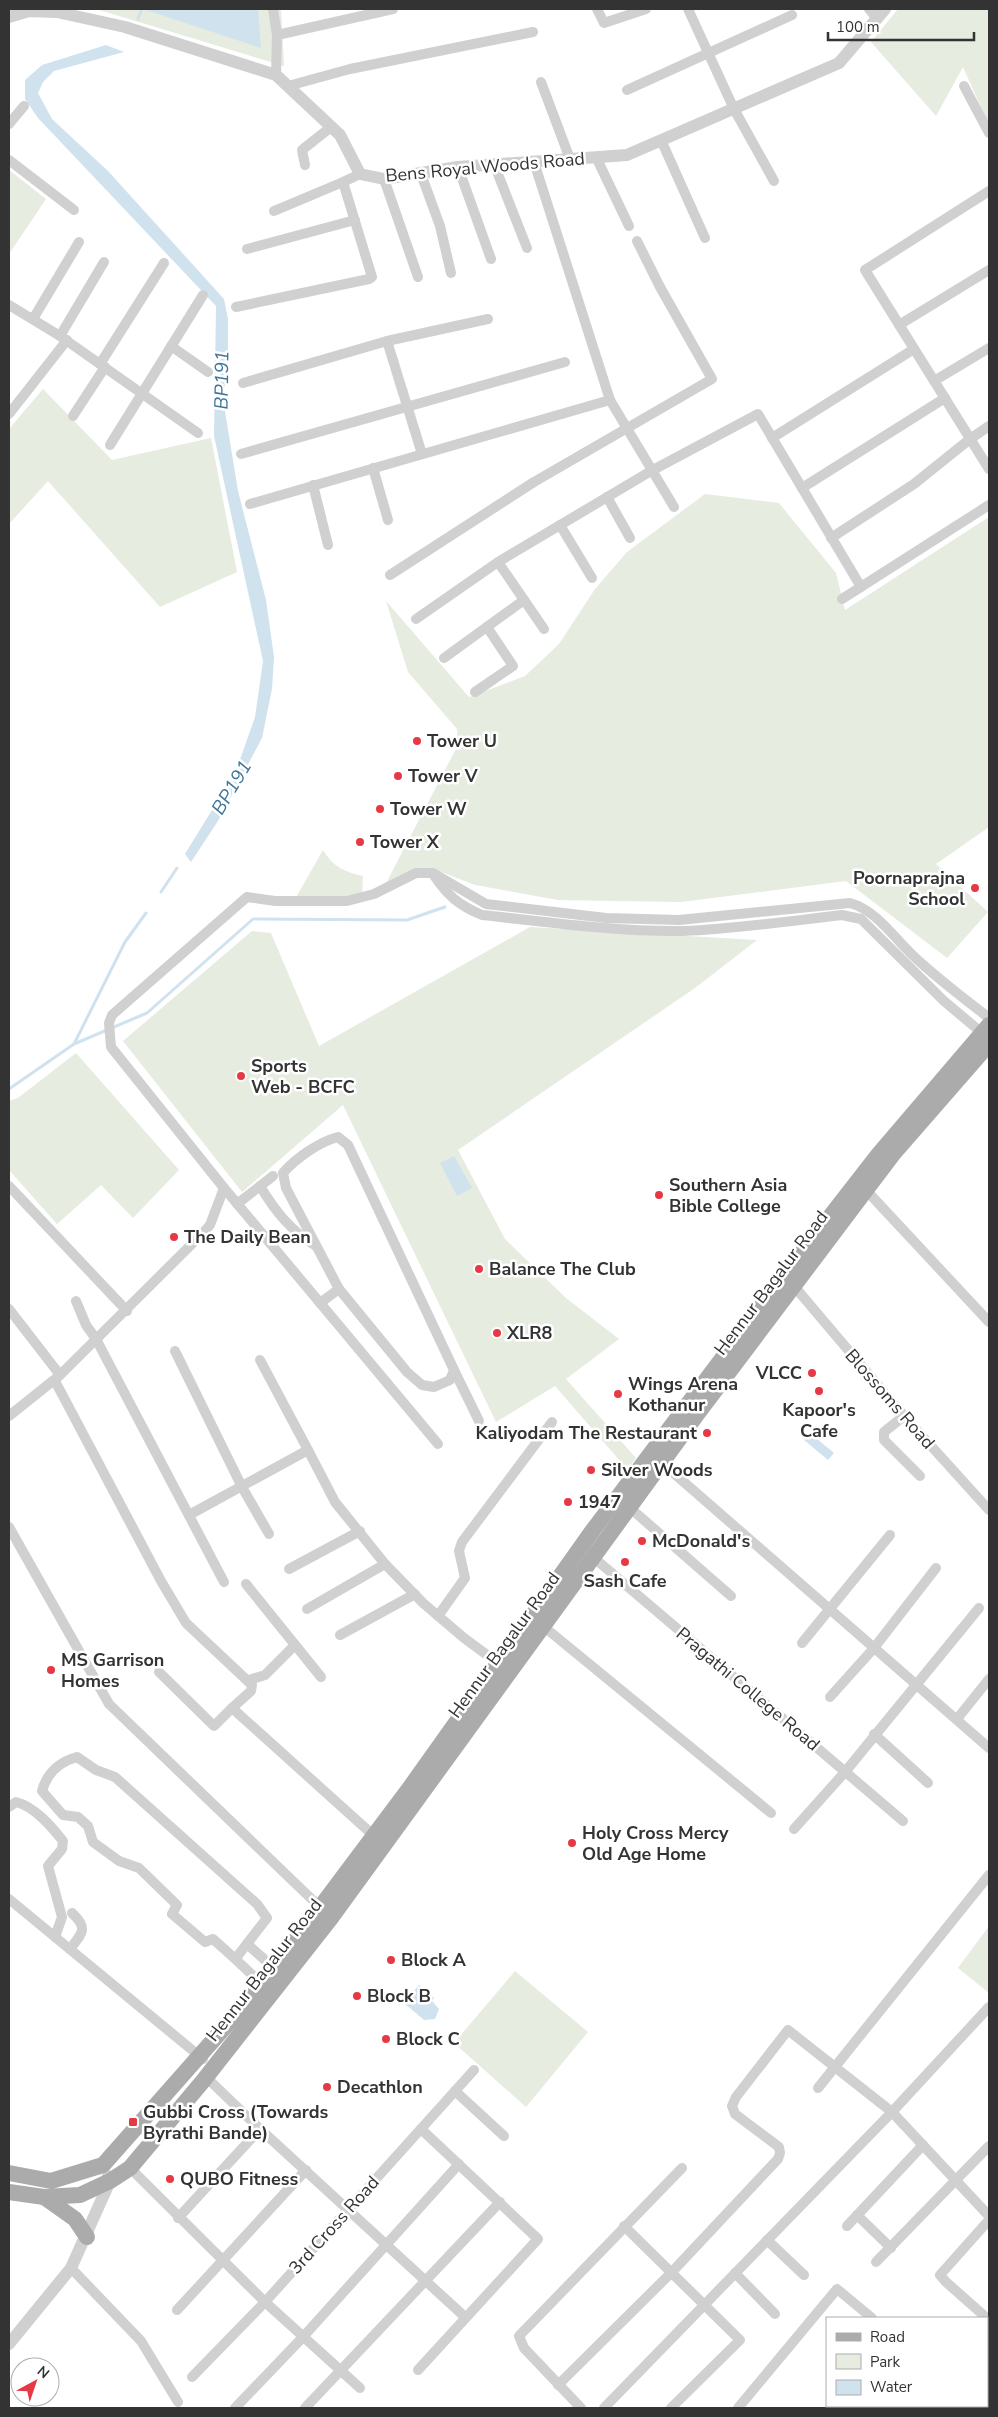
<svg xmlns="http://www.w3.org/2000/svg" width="998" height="2417" font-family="'Nunito Sans',sans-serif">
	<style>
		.green { fill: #e6ecdf }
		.water { fill: #cfe2ee }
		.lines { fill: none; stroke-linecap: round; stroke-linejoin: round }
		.stream { stroke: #cfe2ee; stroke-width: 3 }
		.minor { stroke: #d0d0d0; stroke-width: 10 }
		.tertiary { stroke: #d0d0d0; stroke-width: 12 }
		.primary { stroke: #ababab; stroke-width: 16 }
		.poi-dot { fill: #e63946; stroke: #fff; stroke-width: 2 }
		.labels { text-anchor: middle; stroke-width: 5; stroke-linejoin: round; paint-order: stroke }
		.street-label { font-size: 18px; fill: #333; stroke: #fff }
		.poi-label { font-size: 18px; font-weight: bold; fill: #333; stroke: #fff; text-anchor: start }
		.water-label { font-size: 19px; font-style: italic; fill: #3f7597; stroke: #fff }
	</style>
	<rect width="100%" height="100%" fill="#fff"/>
	<!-- green -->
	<g class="green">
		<path d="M96,9h185l3,57z"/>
		<path d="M898,9h91v116l-26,-58 -27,49 -65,-74z"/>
		<path d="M9,170l37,29 -37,55z"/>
		<path d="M43,389l69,71 99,-22 26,134 -77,35 -112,-126 -39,43v-95z"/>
		<path d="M705,494l74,9 57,70 9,37 144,-93v310l-53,37 52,48 -41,46 -101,-77 -165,21 -123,-2 -83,-15 -44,-17 -48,21 75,-144 -1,-16 -49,-57 -22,-71 83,96 56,-21 34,-32 36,-55 32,-37z"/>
		<path d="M323,850c10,17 22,22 40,26l-1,21 -68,4z"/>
		<path d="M530,927l227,13 -62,48 -237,162 47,89 61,59 53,41 -53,40 70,79 -9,11 -72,-83 -59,36 -153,-317 -101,87 -119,-151 129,-110 19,2 48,113z"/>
		<path d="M76,1053l103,117 -46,48 -32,-33 -44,39 -48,-54v-69l9,-3z"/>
		<path d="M989,1926v67l-31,-25z"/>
		<path d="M515,1971l73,61 -62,75 -72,-64z"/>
		<path d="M829,2406h143l3,2h-149z"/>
	</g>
	<!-- water -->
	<g class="water">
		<path d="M143,9h115l3,39z"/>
		<path d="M106,45l18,7 -70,19 -11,11 -5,11 14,26 56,52 116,128 4,20v47l-5,33 15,92 28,109 8,57 -2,32 -10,49 -44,83 -27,41 -6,-8 51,-83 19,-54 8,-56 -49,-225 2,-130 -178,-188 -13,-19v-19l17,-15z"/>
		<path d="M454,1156l18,32 -15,8 -17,-33z"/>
		<path d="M810,1433l24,20 -6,7 -24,-20z"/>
		<path d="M419,1985l15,13 -2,3 7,8 -4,10 -11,1 -20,-17z"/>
	</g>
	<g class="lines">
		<!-- stream -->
		<g class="stream">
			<path d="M138,19l4,-10"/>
			<path d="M161,892l16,-24"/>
			<path d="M74,1044l73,-31 106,-94 154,1 38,-13"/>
			<path d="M9,1089l65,-45 51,-102 21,-29"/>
		</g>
		<!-- minor -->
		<g class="minor">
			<path d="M273,9l4,26 -1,40"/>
			<path d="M597,9l7,14 42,-14"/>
			<path d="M688,9l46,100 40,72"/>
			<path d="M869,9l8,10"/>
			<path d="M277,35l116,-26"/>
			<path d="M541,82l29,77"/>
			<path d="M288,86l62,-17 183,-37"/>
			<path d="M964,86l25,47"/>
			<path d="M627,90l165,-75"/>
			<path d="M9,124l15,-18"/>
			<path d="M661,140l44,98"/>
			<path d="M596,157l33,69"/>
			<path d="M9,160l65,50"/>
			<path d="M534,162l76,238 64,107"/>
			<path d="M494,164l33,84"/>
			<path d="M305,165l-3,-15 29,-23"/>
			<path d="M458,167l33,92"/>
			<path d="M421,174l19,52 11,47"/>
			<path d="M384,179l34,98"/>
			<path d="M989,191l-124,79 124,199"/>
			<path d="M274,211l69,-29"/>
			<path d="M247,249l108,-29"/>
			<path d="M9,305l51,31 138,97"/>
			<path d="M236,307l133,-28 3,-2 -29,-95 17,-8"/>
			<path d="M33,319l46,-77"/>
			<path d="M899,325l90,-55"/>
			<path d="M60,336l44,-74"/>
			<path d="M387,341l35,113"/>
			<path d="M171,346l37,26"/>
			<path d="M100,364l64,-101"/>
			<path d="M934,381l55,-33"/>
			<path d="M243,383l144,-42 101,-22"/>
			<path d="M9,414l58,-74"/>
			<path d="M73,416l32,-49"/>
			<path d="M772,438l142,-89"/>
			<path d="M110,445l93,-150"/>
			<path d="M241,454l324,-92"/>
			<path d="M373,468l15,52"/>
			<path d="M313,485l15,60"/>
			<path d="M802,488l143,-90"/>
			<path d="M607,497l23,41"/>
			<path d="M250,504l360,-104"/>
			<path d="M560,525l32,53"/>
			<path d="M831,538l83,-54 56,-45 19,-13"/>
			<path d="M498,562l46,67"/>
			<path d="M390,575l144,-93 178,-103 -52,-92 -23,-46"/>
			<path d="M842,599l147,-94"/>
			<path d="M416,619l82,-57 153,-91 107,-57 103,173"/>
			<path d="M444,658l80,-58"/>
			<path d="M475,692l38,-26 -26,-39"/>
			<path d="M433,874c14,21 25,31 49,41 66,7 134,17 201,16 53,-2 107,-10 159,-16l19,4 83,82 38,32"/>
			<path d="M338,1137l10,8 106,225 -4,10 -16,7 -12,-2 -15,-13 -68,-83 -53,-101 -3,-15c13,-15 36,-31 55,-36z"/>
			<path d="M9,1186l118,125"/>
			<path d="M260,1186c15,25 31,45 56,60"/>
			<path d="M224,1188l214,256"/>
			<path d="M866,1190l123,132"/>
			<path d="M237,1204l36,-28"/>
			<path d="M794,1286l110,130 85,94"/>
			<path d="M76,1301l10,24 10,14 128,243"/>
			<path d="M320,1303l19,-14"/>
			<path d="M9,1309l51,66 141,-140 9,-10 14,-37 -113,-141 -2,-24 3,-8 135,-118 28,4h72l27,-7 42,-21h17l53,31 120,14 73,2 171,-17c29,8 47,40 70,59 22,20 46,38 69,56"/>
			<path d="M175,1351l67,136 27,47"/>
			<path d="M454,1370l25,51"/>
			<path d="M55,1381l106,200 25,42 66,62 -1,6 -19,17 141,127"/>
			<path d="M9,1416l50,-40"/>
			<path d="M904,1416l-20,16v8l36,36"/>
			<path d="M308,1450l27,52 50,62 38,39 41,35 34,25"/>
			<path d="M662,1463l327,285"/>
			<path d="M629,1507l102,89"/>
			<path d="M189,1515l119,-65 -48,-90"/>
			<path d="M9,1527l100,177 214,206"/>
			<path d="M593,1557l310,264"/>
			<path d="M289,1569l71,-38"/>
			<path d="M246,1584l75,93"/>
			<path d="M307,1609l78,-45"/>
			<path d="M438,1616l27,-38 -6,-27 3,-9 90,-120"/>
			<path d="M543,1626l228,187"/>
			<path d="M340,1635l75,-41"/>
			<path d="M802,1643l88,-108"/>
			<path d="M159,1672l55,54 18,-18"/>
			<path d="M249,1680l16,-5 29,-29"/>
			<path d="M830,1697l44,-49 62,-80"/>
			<path d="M957,1719l32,-40"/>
			<path d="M874,1734l54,49"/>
			<path d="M9,1807l7,-5c19,5 35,24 47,39l-1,8 -14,17 14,51 -7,20"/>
			<path d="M794,1829l51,-57 134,-164"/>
			<path d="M9,1899l194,160"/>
			<path d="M247,1944l27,24"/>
			<path d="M70,1949c12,-16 19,-20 2,-36"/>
			<path d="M236,1958l31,-40 -10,-14 -142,-127 -19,-7 -19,-13c-18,5 -30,16 -35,34l21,24 15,2 10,9 5,16 26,19 20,7 38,37 -5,9 33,28 8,-3c17,15 33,29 49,46"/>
			<path d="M206,2077l54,52"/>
			<path d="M818,2088l171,-213"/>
			<path d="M455,2091l49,45"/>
			<path d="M130,2168l135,134 95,86"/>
			<path d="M857,2215l34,33"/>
			<path d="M178,2218l82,-89 205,188"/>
			<path d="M989,2220l-49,55 6,7 43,38"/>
			<path d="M624,2226l116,114 -69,68"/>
			<path d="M847,2226l76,-81"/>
			<path d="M767,2240l37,35"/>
			<path d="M876,2262l113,-116"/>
			<path d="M71,2268l70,73 37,61"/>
			<path d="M735,2273l40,41"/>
			<path d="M177,2310l129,-140"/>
			<path d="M987,2352l2,-3"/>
			<path d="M418,2370l120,-131 -117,-110"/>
			<path d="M192,2377l73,-75 209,-232"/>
			<path d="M558,2385l113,-112 107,-114 2,-6 -1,-6 -44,-33 -3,-8 4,-9 52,-67 104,82 97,104"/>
			<path d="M976,2406l3,2"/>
			<path d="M235,2408l68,-71 156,-173"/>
			<path d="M305,2408l195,-206"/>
			<path d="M581,2408l-57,-60 -5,-12 163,-168"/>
			<path d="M604,2408l288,-296 97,-105"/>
			<path d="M738,2408l99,-119 35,29"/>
			<path d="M939,2408l2,-2"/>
		</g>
		<!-- tertiary -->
		<g class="tertiary">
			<path d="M9,17l20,-6 28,1 68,15 151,48 64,60 20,39 24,5 74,-12 169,-12 212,-92 46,-54"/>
			<path d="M9,2344l62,-76 39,-87 -2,-5"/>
		</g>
		<!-- primary -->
		<g class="primary">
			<path d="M9,2173l42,8 52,-16 159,-180 149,-199 182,-256 211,-280 74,-95 111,-130"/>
			<path d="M9,2192l35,5 36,-2 30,-14 20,-13 73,-87 128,-163 367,-505 168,-223 28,-37 95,-109"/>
			<path d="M44,2197l31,22 12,18"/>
		</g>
	</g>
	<!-- markers -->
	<g class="poi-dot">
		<circle cx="417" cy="741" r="5"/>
		<circle cx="398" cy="776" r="5"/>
		<circle cx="380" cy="809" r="5"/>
		<circle cx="360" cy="842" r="5"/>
		<circle cx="975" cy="888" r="5"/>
		<circle cx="241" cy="1076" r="5"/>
		<circle cx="659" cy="1195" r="5"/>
		<circle cx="174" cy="1237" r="5"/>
		<circle cx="479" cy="1269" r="5"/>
		<circle cx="497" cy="1333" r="5"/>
		<circle cx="812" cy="1373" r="5"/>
		<circle cx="819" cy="1391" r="5"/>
		<circle cx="618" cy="1394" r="5"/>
		<circle cx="707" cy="1433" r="5"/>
		<circle cx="591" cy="1470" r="5"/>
		<circle cx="568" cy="1502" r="5"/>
		<circle cx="642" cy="1541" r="5"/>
		<circle cx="625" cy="1562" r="5"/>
		<circle cx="51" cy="1670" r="5"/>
		<circle cx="572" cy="1843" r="5"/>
		<circle cx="391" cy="1960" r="5"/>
		<circle cx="357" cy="1996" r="5"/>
		<circle cx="386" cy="2039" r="5"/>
		<circle cx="327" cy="2087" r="5"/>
		<rect x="128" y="2117" width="10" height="10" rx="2.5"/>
		<circle cx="170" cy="2179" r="5"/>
	</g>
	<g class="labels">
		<!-- street labels -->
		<g class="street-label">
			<text transform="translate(485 167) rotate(-5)" y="6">Bens Royal Woods Road</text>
			<text transform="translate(771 1283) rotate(-53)" y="6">Hennur Bagalur Road</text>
			<text transform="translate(890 1399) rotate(49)" y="6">Blossoms Road</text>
			<text transform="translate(504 1645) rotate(-54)" y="6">Hennur Bagalur Road</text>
			<text transform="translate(748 1689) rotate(40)" y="6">Pragathi College Road</text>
			<text transform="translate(264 1970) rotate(-52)" y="6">Hennur Bagalur Road</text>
			<text transform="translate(334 2225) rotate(-48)" y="6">3rd Cross Road</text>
		</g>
		<!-- poi labels -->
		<g class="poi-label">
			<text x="427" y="747">Tower U</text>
			<text x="408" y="782">Tower V</text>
			<text x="390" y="815">Tower W</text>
			<text x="370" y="848">Tower X</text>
			<text x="965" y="884" text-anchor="end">Poornaprajna<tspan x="965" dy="21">School</tspan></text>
			<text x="251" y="1072">Sports<tspan x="251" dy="21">Web - BCFC</tspan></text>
			<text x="669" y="1191">Southern Asia<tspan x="669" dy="21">Bible College</tspan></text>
			<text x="184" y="1243">The Daily Bean</text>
			<text x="489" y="1275">Balance The Club</text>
			<text x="507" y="1339">XLR8</text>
			<text x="802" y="1379" text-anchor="end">VLCC</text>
			<text x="628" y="1390">Wings Arena<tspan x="628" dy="21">Kothanur</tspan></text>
			<text x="819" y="1416" text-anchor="middle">Kapoor's<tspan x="819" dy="21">Cafe</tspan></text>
			<text x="697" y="1439" text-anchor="end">Kaliyodam The Restaurant</text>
			<text x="601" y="1476">Silver Woods</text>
			<text x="578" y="1508">1947</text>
			<text x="652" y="1547">McDonald's</text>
			<text x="625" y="1587" text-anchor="middle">Sash Cafe</text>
			<text x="61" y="1666">MS Garrison<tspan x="61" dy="21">Homes</tspan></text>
			<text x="582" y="1839">Holy Cross Mercy<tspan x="582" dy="21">Old Age Home</tspan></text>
			<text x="401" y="1966">Block A</text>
			<text x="367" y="2002">Block B</text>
			<text x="396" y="2045">Block C</text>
			<text x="337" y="2093">Decathlon</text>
			<text x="143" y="2118">Gubbi Cross (Towards<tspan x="143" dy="21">Byrathi Bande)</tspan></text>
			<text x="180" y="2185">QUBO Fitness</text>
		</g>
		<!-- water labels -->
		<g class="water-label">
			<text transform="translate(221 380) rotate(-89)" y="7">BP191</text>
			<text transform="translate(231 787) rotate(-59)" y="7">BP191</text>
		</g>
	</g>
	<!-- border -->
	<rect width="998" height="2417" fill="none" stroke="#333333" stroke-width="20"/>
	<!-- legend -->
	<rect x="826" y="2317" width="162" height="90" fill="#ffffff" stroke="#adadad"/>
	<rect x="836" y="2333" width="25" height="8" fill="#ababab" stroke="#adadad"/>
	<text x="870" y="2342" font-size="15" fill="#333333">Road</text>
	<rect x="836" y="2354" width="25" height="15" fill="#e6ecdf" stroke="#adadad"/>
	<text x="870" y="2367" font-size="15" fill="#333333">Park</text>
	<rect x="836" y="2380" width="25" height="15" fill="#cfe2ee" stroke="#adadad"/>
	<text x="870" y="2392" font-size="15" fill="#333333">Water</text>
	<!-- north arrow -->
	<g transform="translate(35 2382) rotate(40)"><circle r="24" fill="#ffffff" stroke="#adadad"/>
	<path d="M0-4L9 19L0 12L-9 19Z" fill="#e63946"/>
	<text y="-8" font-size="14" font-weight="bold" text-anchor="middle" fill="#333333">N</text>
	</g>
	<!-- scale -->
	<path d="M828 32v8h146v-8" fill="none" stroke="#333333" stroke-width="2.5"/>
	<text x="836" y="32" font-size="15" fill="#333333" stroke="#ffffff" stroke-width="4" paint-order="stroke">100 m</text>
</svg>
